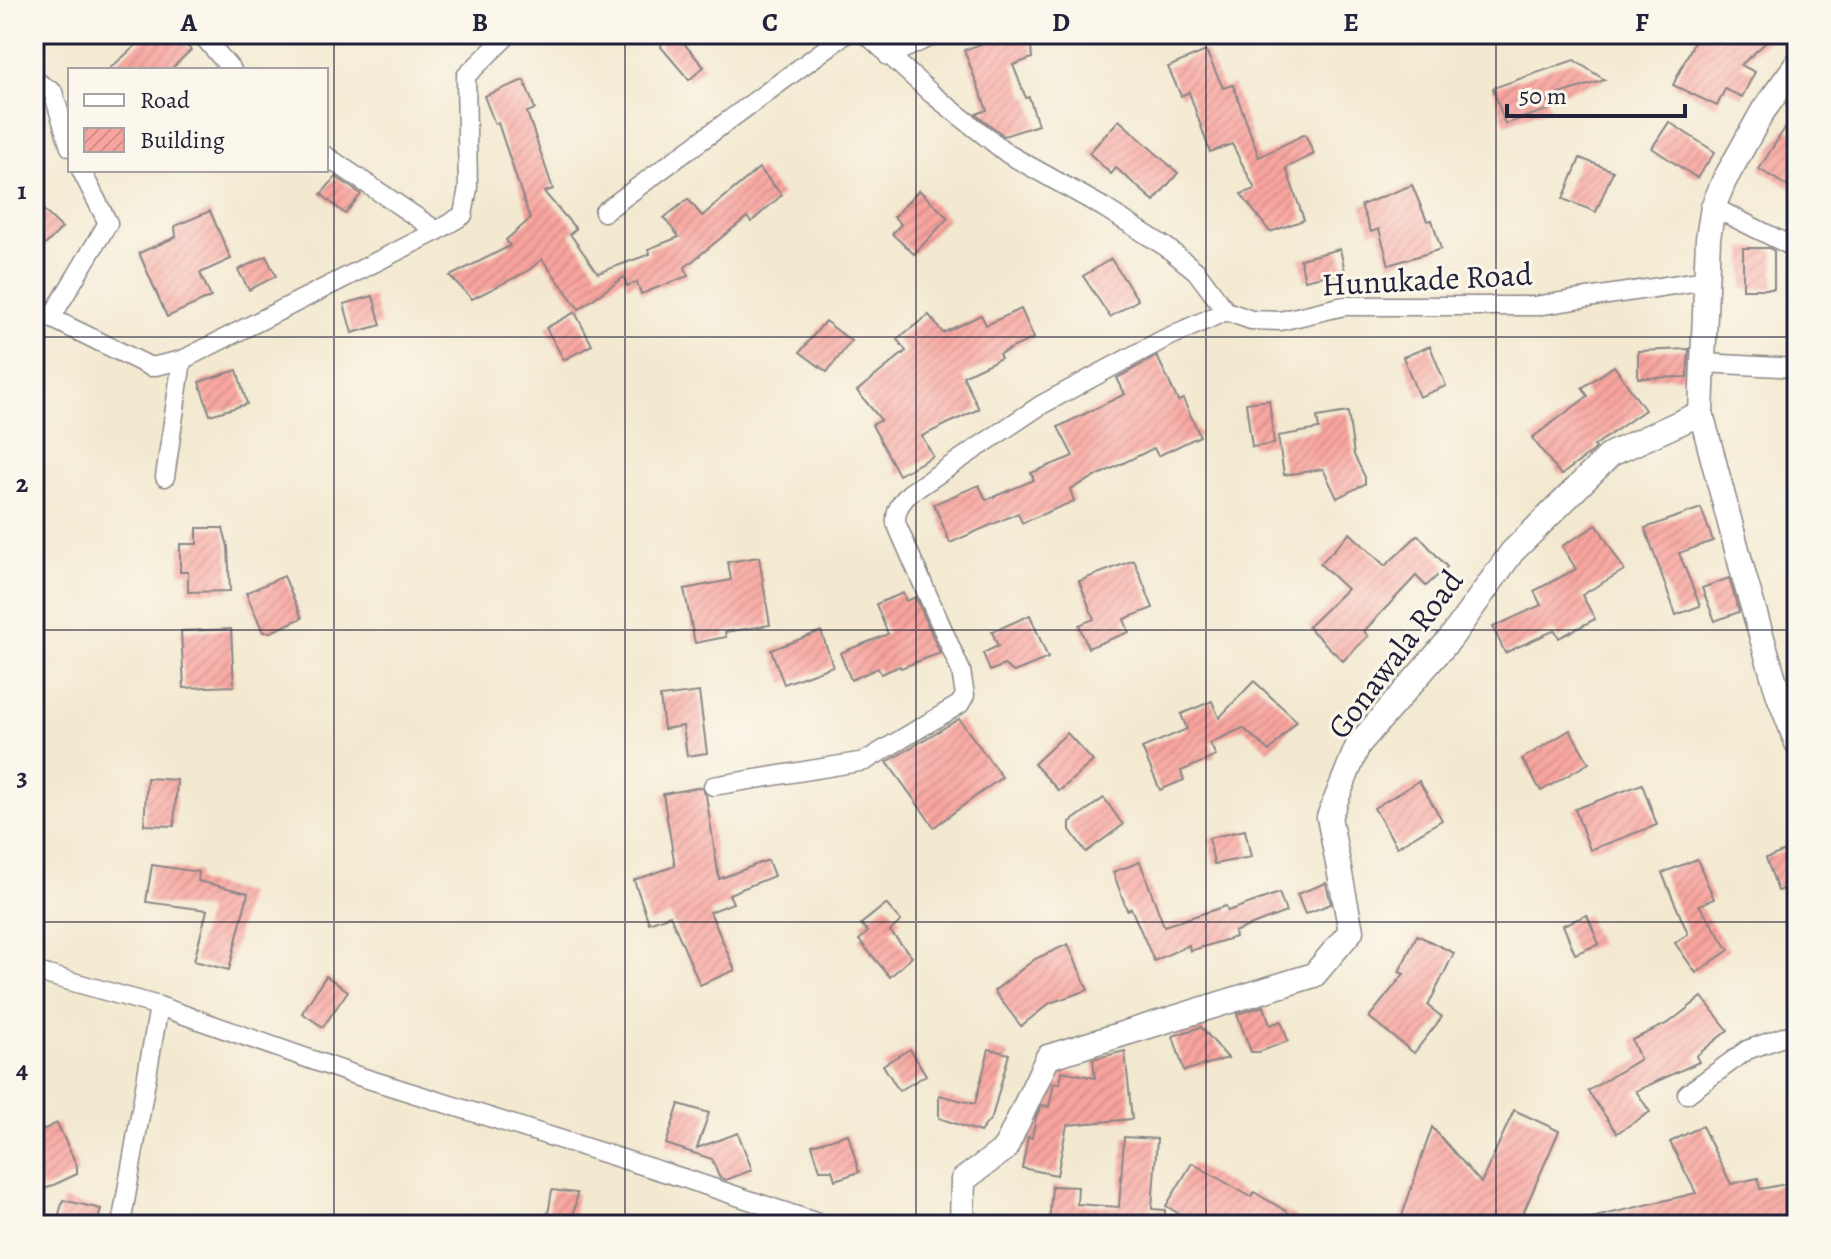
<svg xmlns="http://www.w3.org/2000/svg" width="1831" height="1259" font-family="Alegreya,serif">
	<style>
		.building { fill: url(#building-hatch) }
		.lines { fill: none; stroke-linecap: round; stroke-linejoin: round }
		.minor-casing { stroke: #8a8686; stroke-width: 21 }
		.tertiary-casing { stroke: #8a8686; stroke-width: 27 }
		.minor { stroke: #fff; stroke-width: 18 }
		.tertiary { stroke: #fff; stroke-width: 24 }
		.grid { fill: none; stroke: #22223b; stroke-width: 2; stroke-opacity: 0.55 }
		.labels { text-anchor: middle; stroke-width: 6; stroke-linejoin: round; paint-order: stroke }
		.street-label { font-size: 32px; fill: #22223b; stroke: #fbf7ec }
		.neatline { fill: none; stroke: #22223b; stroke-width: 3 }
		.grid-label { font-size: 26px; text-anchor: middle; font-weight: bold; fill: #22223b }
	</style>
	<defs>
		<pattern id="building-hatch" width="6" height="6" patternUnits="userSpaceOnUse" patternTransform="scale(2)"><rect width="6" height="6" fill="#f8a49e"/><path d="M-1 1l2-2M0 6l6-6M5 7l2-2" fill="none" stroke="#d48d89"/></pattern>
	</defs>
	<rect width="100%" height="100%" fill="#fbf7ec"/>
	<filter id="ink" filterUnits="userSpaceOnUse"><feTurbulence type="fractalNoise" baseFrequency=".0125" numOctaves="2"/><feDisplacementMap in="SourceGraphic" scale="16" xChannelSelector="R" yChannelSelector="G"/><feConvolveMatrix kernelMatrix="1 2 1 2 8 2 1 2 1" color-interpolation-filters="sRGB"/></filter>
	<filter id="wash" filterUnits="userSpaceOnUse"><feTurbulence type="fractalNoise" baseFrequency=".006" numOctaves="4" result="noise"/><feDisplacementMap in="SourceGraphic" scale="32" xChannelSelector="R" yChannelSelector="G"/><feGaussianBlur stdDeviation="1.8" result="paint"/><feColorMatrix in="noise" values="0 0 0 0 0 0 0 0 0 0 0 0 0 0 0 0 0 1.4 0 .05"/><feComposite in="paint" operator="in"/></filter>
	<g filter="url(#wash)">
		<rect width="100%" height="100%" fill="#f3e9d0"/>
		<g id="blocks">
			<!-- building -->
			<g class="building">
				<path d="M149,34h8l16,9 6,-6 12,13 -21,20h-62z"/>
				<path d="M664,34h12l28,33 -15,13 -28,-33z"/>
				<path d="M1009,34h21l2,24 -19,7 13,33 3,-1 9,28 -34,11 -28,-22 11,-4 -23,-60z"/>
				<path d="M1698,34h77l-34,31 14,7 -13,25 -17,-8 -8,17 -44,-21z"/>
				<path d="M1206,51l17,37 10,-3 26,72 46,-23 9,20 -28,14 18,52 -34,12 -29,-38 14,-5 -23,-45 -22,8 -21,-60 -8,4 -13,-29z"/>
				<path d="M1574,60l31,20 -59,18 4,11 -45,15 -12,-36z"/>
				<path d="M524,80l11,29 -8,3 26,77 -9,3 32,37 -6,5 28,39 52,-19 -2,-5 31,-12 -15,-19 24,-19 14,17 57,-48 23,27 -31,27 -4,-5 -62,50 3,9 -47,18 -4,-12 -10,4 -3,-9 -45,32 -37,-50 -14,12 -56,28 -22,-23 60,-30 -4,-6 24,-21 -32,-96 -3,1 -11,-28z"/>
				<path d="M1119,120l59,53 -24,28 -38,-33 -5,6 -22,-21z"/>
				<path d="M1669,122l46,30 -18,26 -45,-30z"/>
				<path d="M1785,128l12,7v57l-38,-23z"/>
				<path d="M1580,158l33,13 -17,41 -33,-13z"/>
				<path d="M336,177l25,17 -16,20 -24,-20z"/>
				<path d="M1412,185l15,36 5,-1 9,29 -52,16 -10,-36 -8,3 -10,-27z"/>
				<path d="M919,190l29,28 -34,36 -22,-20 9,-10 -7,-7z"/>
				<path d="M34,201l28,27 -28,28z"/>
				<path d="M210,211l21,48 -31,14 11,24 -44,20 -28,-64 37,-16 -1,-11z"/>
				<path d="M1743,248h26l5,3v38h-31z"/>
				<path d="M1340,249l5,22 -40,9 -5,-21z"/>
				<path d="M266,256l10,20 -27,14 -11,-20z"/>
				<path d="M1111,259l27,41 -28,17 -27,-41z"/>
				<path d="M373,296l8,29 -29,8 -8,-29z"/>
				<path d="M1021,309l13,29 -35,16 2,4 -38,18 16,33 -57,27 11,20 -34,19 -27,-50 9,-5 -24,-29 49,-40 -9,-12 32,-24 14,18 38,-18 5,10z"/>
				<path d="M575,312l17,33 -28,15 -18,-32z"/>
				<path d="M825,321l26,20 -24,31 -27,-20z"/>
				<path d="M1430,346l16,40 -27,11 -16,-40z"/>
				<path d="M1689,349l-2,28 -49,1v-27z"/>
				<path d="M1157,356l21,45 5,-2 17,37 -42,20 -4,-8 -84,41 4,12 -52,22 -4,-10 -68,30 -16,-39 45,-19 7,15 48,-20 -3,-7 42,-17 -15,-29 67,-33 -8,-16z"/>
				<path d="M1614,366l31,44 -51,36 2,2 -4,4 -31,23 -29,-37 56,-42 -6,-8z"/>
				<path d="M237,370l10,34 -37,11 -11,-33z"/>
				<path d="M1269,400l5,44 -22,3 -6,-44z"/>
				<path d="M1348,412l6,43 11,22v7l-28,14 -14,-29 -39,6 -6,-39 41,-7 -2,-12z"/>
				<path d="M1701,508l12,33 -34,12 21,53 -24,9 -31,-87z"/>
				<path d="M1597,525l27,45 -42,25 13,24 -36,19 -4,-8 -50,23 -12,-26 48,-22 -7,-14 42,-22 -14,-23z"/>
				<path d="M197,528h26l5,19 2,44 -42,1v-20h-8v-28h17z"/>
				<path d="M1350,533l35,33 33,-31 29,32 -21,19 -10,-10 -52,55 4,5 -25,25 -35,-34 39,-38 -27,-25z"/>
				<path d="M759,557l11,68 -45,7 1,5 -31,6 -11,-54 47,-9 -3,-18z"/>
				<path d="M1134,560l19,48 -29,11 5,13 -41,16 -9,-23 15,-6 -15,-38z"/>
				<path d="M284,576l18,42 -31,14h-8l-17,-39z"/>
				<path d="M1729,578l10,34 -24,9 -13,-33z"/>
				<path d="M903,593l3,8 10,-4 24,56 -39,15 -1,-2 -19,8 -3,-6 -27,12 -11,-27 48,-19 -12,-30z"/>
				<path d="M1030,615l18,43 -34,14 -10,-7 -14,6 -7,-18 15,-7 -6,-14z"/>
				<path d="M231,629l3,57 -50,2 -3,-57z"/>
				<path d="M821,631l12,35 -49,18 -13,-34z"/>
				<path d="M1254,681l43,40 -28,30 -26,-23 -33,15 6,13 -35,15 3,9 -24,10 -18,-42 45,-19 -6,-15 31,-13 7,17z"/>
				<path d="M699,692l8,61 -20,3 -4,-30 -19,3 -4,-32z"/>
				<path d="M959,719l43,58 -68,50 -47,-65z"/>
				<path d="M1570,730l19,33 -48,28 -19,-32z"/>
				<path d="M1067,733l26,28 -34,30 -25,-27z"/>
				<path d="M147,778l30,2 -3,46 -30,-1z"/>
				<path d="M1419,781l23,39 -45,27 -23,-39z"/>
				<path d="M1642,784l15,41 -67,25 -15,-41z"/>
				<path d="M701,787l5,8 13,84 49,-19 6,16 -45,18 4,9 -23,9 25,58 -35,15 -30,-70 -21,8 -15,-43 41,-14 -12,-72z"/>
				<path d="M1104,798l19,27 -37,27 -16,-22v-8z"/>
				<path d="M1245,830l6,27 -37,7 -5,-26z"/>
				<path d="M1797,847v37l-19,7 -12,-33z"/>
				<path d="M1697,859l17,40 -15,6 30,45 -33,23 -21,-30 13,-9 -26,-61z"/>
				<path d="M1140,862l24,64 62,-20 2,5 51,-18 7,19 -52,20 1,5 -45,14 -1,-6 -35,16 -23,-53 -4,2 -14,-38z"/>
				<path d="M152,865l47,7 -1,9 50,12 -19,77 -35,-9 13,-51 -61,-8z"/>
				<path d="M1326,883l5,21 -26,10 -8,-20z"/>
				<path d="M886,904l15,17 -11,10 22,26 -22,20 -31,-37 9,-8 -7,-8z"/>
				<path d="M1587,915l12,29 -24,10 -12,-29z"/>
				<path d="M1417,935l37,18 -26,53 14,11 -28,36 -45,-36 35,-43 -5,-2z"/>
				<path d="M1068,944l20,46 -38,13 -29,23 -27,-35 41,-32z"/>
				<path d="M326,976l22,15 -25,36 -21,-14z"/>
				<path d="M1702,997l26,33 -32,26 3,6 -63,29 14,21 -33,21 -29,-42 52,-32 -8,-19 38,-18z"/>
				<path d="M1264,1006l6,19 11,-4 7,20 -29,11h-8l-14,-38z"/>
				<path d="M1201,1027l27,31 -44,13 -11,-35z"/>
				<path d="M910,1049l16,26 -27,16 -16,-26z"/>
				<path d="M989,1049l20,5 -17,63 -12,15 -41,-14v-23l36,9z"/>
				<path d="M1125,1051l7,68 -65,6 -10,50 -35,-7 6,-31 4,1 4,-21 6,-12 7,2 5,-24 6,1 2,-13 33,7 -2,-19z"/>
				<path d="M679,1104l30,9 -12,35 41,-15 14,37 -26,10 -7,-3 -7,-18 -46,-15z"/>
				<path d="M1514,1110l45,21 -41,94h-119l33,-98 49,56z"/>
				<path d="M57,1123l20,43v8l-34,16 -9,-18v-38z"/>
				<path d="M1702,1126l29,58 27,-6 2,11 37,-7v35l-29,5v3h-176l-1,-7 105,-25 -26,-51z"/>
				<path d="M848,1134l11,38 -24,8 -3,-10h-12l-8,-25z"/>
				<path d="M1124,1137l33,2 -5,70 13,1v15h-116l3,-39 26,1 -1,17 42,3z"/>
				<path d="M1192,1163l59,34 3,-5 55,33h-111l-32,-19z"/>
				<path d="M552,1190l25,3 -4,26 -25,-4z"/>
				<path d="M63,1200l38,9 -4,16h-41z"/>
			</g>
		</g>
	</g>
	<g filter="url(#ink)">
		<use href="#blocks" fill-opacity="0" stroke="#8a8686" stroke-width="2"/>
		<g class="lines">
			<defs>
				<g id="minor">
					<path d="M201,34l31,36"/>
					<path d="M866,34l66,60 76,60 95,53 63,40 30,24 30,40 25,9 29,1 64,-15h191l171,-26"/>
					<path d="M888,56l49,-22"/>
					<path d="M34,80l19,12 17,55"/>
					<path d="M326,156l111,75"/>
					<path d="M1713,207l84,42"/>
					<path d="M604,212l242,-178"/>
					<path d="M34,317l17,1 100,49 31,-7 255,-129 26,-16 5,-27 -2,-112 43,-42"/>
					<path d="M51,318l57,-95 -27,-53"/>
					<path d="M1702,363l95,5"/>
					<path d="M165,477l17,-117"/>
					<path d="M713,786l152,-25 95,-57 5,-9 -4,-24 -65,-148c-1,-13 5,-21 14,-30l131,-88 123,-66 62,-28"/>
					<path d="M34,971l125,35 196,69 328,103 141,47"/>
					<path d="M1687,1094l60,-44 50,-18"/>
					<path d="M121,1225l38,-219"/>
				</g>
				<g id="tertiary">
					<path d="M1797,64l-34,47 -39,70 -11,26 -5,31 -7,175 44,167 34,116 18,47"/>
					<path d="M962,1225l1,-45 42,-31 43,-92 266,-82 37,-44 -22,-114 29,-72 92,-106 62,-87 99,-98 90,-41"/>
				</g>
			</defs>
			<!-- minor casing -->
			<use href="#minor" class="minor-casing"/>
			<!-- tertiary casing -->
			<use href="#tertiary" class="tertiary-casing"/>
			<!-- minor -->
			<use href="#minor" class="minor"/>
			<!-- tertiary -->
			<use href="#tertiary" class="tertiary"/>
		</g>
	</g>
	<!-- grid -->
	<path class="grid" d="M334,34v1191M625,34v1191M916,34v1191M1206,34v1191M1496,34v1191M34,337h1763M34,630h1763M34,922h1763"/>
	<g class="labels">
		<!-- street labels -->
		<g class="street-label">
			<text transform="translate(1427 279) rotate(-3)" y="11">Hunukade Road</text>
			<text transform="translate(1395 654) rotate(-53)" y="11">Gonawala Road</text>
		</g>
	</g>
	<!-- margin -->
	<rect width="1831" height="1259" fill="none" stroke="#fbf7ec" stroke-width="88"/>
	<!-- legend -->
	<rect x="68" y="68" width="260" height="104" fill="#fbf7ec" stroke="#a4a2a5" stroke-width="2"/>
	<rect x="84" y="94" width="40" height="12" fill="#ffffff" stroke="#a4a2a5" stroke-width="2"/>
	<text x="140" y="108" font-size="24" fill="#22223b">Road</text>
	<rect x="84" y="128" width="40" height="24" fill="url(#building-hatch)" stroke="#a4a2a5" stroke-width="2"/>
	<text x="140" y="148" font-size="24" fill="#22223b">Building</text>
	<!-- scale -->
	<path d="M1507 104v12h178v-12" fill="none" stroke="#22223b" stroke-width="4"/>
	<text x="1519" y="104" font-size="24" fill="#22223b" stroke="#fbf7ec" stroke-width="6" paint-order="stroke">50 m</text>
	<rect x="44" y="44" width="1743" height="1171" class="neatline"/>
	<g class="grid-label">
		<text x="189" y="31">A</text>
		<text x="480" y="31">B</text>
		<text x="770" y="31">C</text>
		<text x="1061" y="31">D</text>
		<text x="1351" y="31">E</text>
		<text x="1642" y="31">F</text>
		<text x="22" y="199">1</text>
		<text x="22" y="492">2</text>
		<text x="22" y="785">3</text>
		<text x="22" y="1078">4</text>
	</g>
</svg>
